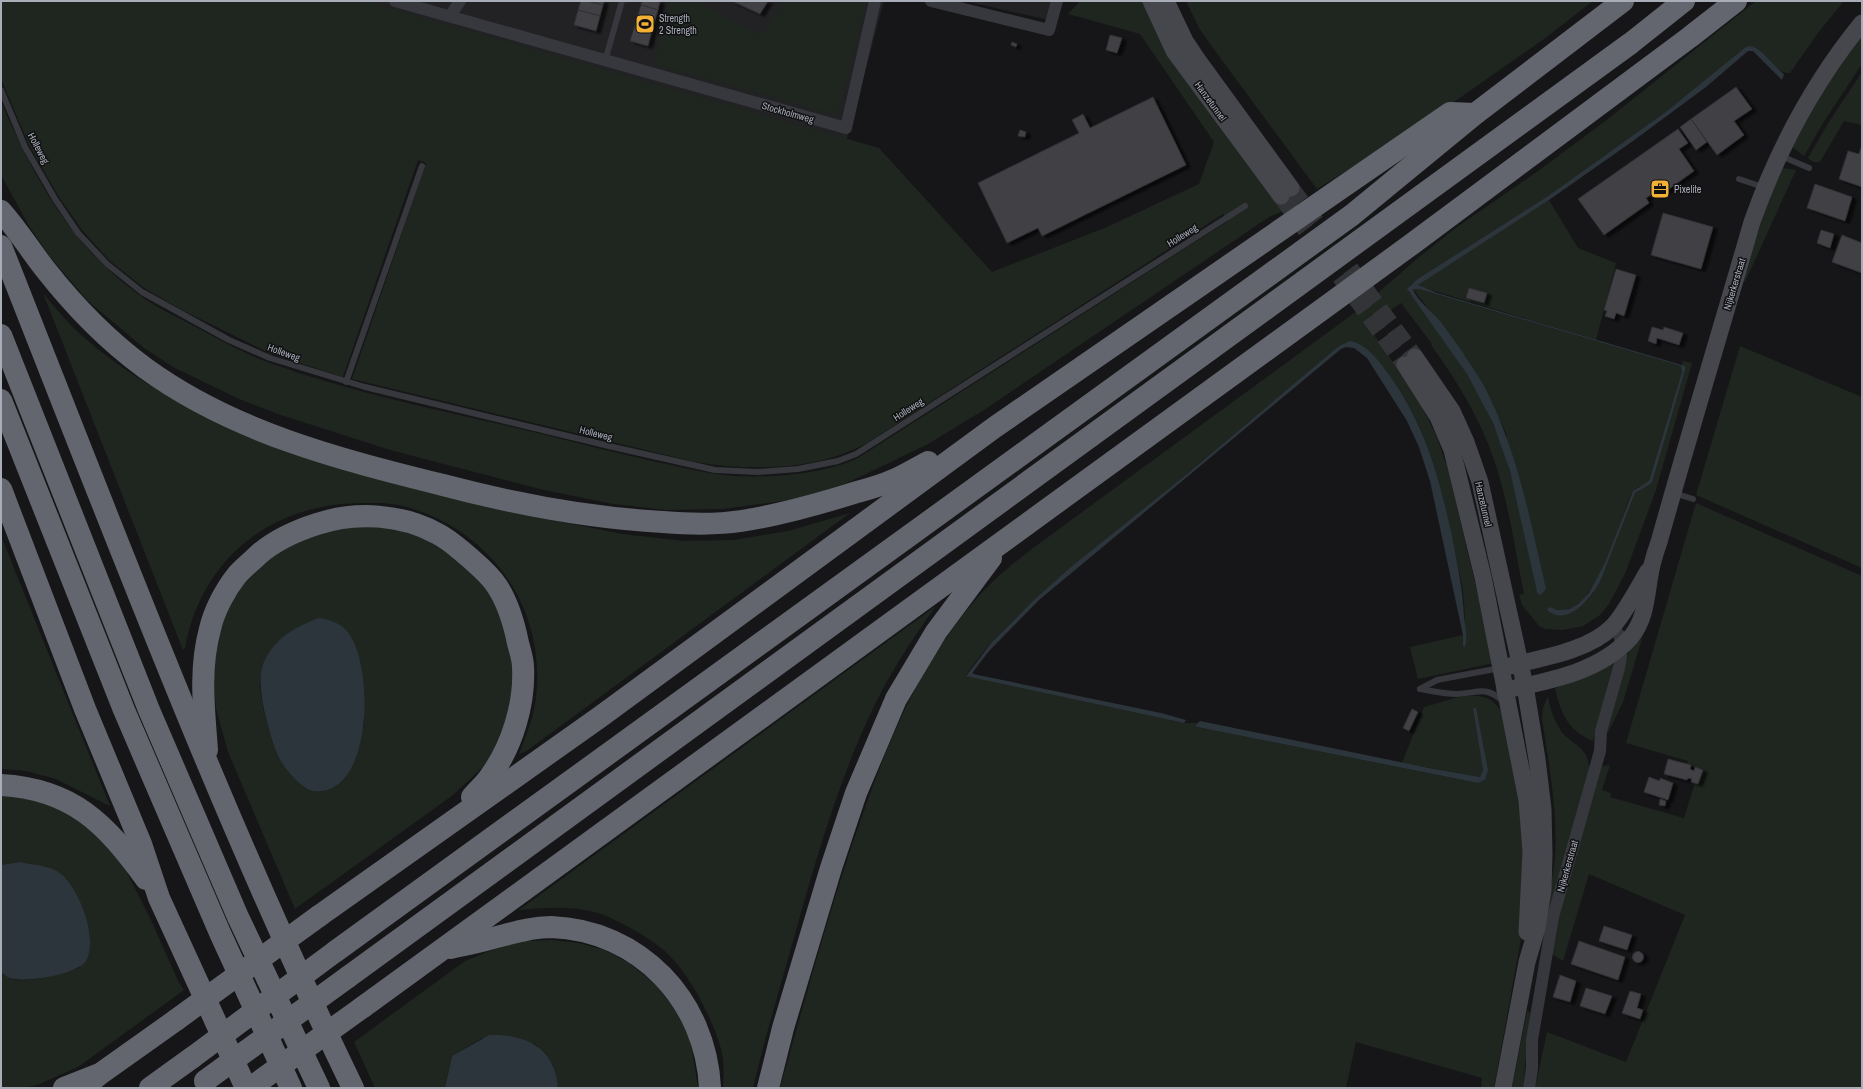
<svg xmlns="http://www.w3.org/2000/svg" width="1863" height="1089" font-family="'Archivo Narrow',sans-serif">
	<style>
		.built { fill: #222225 }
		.green { fill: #1e261f; fill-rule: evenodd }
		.water { fill: #2c353c }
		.building { fill: #404145; stroke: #303034; filter: url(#shadow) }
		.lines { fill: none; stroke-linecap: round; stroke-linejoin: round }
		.secondary-tunnel { stroke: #333438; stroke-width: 17; stroke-dasharray: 17 8; stroke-linecap: butt }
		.service { stroke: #37383d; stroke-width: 6 }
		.minor { stroke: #37383d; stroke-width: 12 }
		.secondary { stroke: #45474d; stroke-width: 17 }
		.motorway { stroke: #63666e; stroke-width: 22 }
		.motorway-bridge { stroke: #63666e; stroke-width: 22 }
		.labels { text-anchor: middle; stroke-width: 3; stroke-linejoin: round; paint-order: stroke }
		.poi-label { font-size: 10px; fill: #a8adb8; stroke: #111113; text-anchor: start }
		.street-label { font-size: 10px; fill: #a8adb8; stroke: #111113 }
	</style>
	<defs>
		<filter id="shadow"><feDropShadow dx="4.5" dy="2.5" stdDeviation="1" flood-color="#0009"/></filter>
	</defs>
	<rect width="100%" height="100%" fill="#161618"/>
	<!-- built -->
	<g class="built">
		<path d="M270,1h614l-41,152z"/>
		<path d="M964,1h92l-7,19z"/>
	</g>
	<!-- green -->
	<g class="green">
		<path d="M1,1h364l514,147 113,124 115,-45 92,-43 15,-42 -74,-108 -72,-20 12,-13h65l138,210 -14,6 -285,193 -56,34 -81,39 -49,16 -76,10 -55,1 -54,-6 -69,-14 -154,-40 -112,-36 -39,-15 -66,-32 -29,-19 -56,-47 -37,-43 -22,-32 -28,-51v-73c33,75 69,143 137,192 17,13 37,22 56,32 25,13 50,28 76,37 88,32 185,50 276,72 35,9 71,18 106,26 28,6 55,13 84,15 37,2 88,-2 122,-18l370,-237 -5,-7 -356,229c-51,28 -116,28 -172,19l-343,-83 74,-216 -8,-3 -75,217 -72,-23 -89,-44 -38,-22 -34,-27 -28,-31 -23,-33 -30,-52 -28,-66z"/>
		<path d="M670,1h27l64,34 23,-34h83l-30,114 -180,-50 -1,-12z"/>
		<path d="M1186,1h407l-49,38 -120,84 -107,66 -107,-145 -11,-16z"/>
		<path d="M1756,1h88l-26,32 -28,40c-17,1 -24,-21 -38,-27l-85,65 -119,85 -132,84 -6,5 -2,6c37,47 73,96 93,153 17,47 25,99 36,148l-31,-159 -24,-50 -14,-23 -55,-71h6l262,77 1,6 -33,109c-4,5 -14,5 -17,12 -14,28 -35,132 -81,115l1,6c27,-7 33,-6 48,-32l35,-89 14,-8 36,-115 -3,-5 1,-4 9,2 -36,127 -31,84 -16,30 -9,11 -17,11 -20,4 -18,-1 -6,-3 -17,-21 -3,-10 5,-1c-9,-44 -15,-91 -30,-134 -14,-42 -37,-79 -63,-115l1,-1 -31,-41 -33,23 49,71 19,38 12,34 46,194 -76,16 -8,-32 53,-12v11h3c-1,-18 -1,-37 -3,-55 -3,-19 -8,-37 -12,-56 -13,-63 -25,-108 -63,-162 -9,-12 -22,-30 -38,-32 -62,46 -120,98 -180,147 -44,35 -88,70 -130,108 -27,24 -54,49 -74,79l218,48h13v4l281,56 7,-3 -12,-71 10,61 -3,7 -78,-14 22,-56c25,-6 60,-24 77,4l23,111v100l-30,166h-13l1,-10 -126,-36 -10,46h-566c23,-81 45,-163 72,-243 30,-87 60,-170 120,-241 18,-22 39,-39 61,-56l324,-237 61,-53 39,-31 81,-56 66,-49z"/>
		<path d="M1862,36v28l-39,59 -19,33 -12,-9 31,-58z"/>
		<path d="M1862,72v53l-18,-4 -24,41c-5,1 -8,0 -12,-4l19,-33z"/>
		<path d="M1782,168l14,2 -51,112 -3,-1 26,-80z"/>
		<path d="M1549,200l29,48 38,15 -20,77 -178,-54 1,-3 7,-5z"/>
		<path d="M43,293c11,13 22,27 35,39 44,40 92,67 146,92l317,94 82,16 61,7 49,-1 55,-9 62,-18 -322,237 -9,4c6,-16 13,-32 16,-49 14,-91 -40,-173 -128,-198 -16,-5 -33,-4 -49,-4 -89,2 -157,57 -173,145l-2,2z"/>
		<path d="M1740,346l122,51v171l-166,-73z"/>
		<path d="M1696,503l166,73v512h-327l12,-56 79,30 59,-147 -96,-41 -26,87 -11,-7 6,-36 44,-152 8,-1 -8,25 9,3 -1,4 74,21 15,-48 -12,-6 1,-3 -62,-18z"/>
		<path d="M342,523l51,2 52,23 47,42 24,72 -11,73 -21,31 -31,29 -158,114 -67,-157 -12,-44 -4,-38 14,-66 37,-48zM360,664l3,22 1,40 -41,65c-43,0 -58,-68 -63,-102 -1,-7 1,-15 2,-21z"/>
		<path d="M1,536l109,270 -54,-27 -30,-8 -25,-2z"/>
		<path d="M936,606c-26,36 -50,73 -68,113 -34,74 -55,152 -77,229 -13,47 -27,93 -38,140h-30c1,-12 1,-28 -2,-39 -9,-32 -34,-81 -60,-101 -15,-12 -35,-23 -52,-31 -27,-12 -62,-10 -90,-7z"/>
		<path d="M1649,615l-26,87 -15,31 -3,-2 25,-85z"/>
		<path d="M1611,663l4,4 -22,74c-25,-10 -33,-29 -38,-53z"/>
		<path d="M1548,696c2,13 6,24 13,35 12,15 28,16 28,38l-41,148 -3,-1c3,-19 8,-38 10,-57 3,-46 -6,-94 -13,-140l1,-11z"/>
		<path d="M1,789l37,7 40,20 43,45 30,59 28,63 5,7 -106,77 -41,18 -16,3h-20v-116c3,2 6,5 10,7 16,5 52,-6 68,-11l11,-18v-16l-11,-33 -31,-34 -28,-5 -19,3z"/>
		<path d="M552,940l26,3 27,7 24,13 28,23 22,29 12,28 7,45h-140l-5,-23 -7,-11 -11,-10 -53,-6 -30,18 -7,32h-70l-21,-46 111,-81 27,-11 33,-9z"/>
		<path d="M1527,1011l3,1 -7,76h-11z"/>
	</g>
	<!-- water -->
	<g class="water">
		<path d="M1752,46c12,5 21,20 32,28l-2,6 -29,-29h-5l-42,36 -73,54 -84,59 -131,85 19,8 248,73v4l-33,112 -3,3 -14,8 -35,89c-9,16 -33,46 -53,28l2,-3 9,3 11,-1 9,-5 11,-11 16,-30 28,-72 16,-10 33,-109 -1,-6 -262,-77h-6c2,9 20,24 27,32 15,20 30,41 43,63 34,64 47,135 63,205l-3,4 -4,2 -2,-3 -27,-121 -17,-48 -26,-49 -60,-85 9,-9 132,-84 119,-85 79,-64z"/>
		<path d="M1350,341c16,2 29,20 38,32 38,54 50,100 64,163 5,27 11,53 12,81 1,9 4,21 1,30l-2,-1v-11l-33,-154 -11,-34 -12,-26 -40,-63 -13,-10 -8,-1 -5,2 -302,251 -50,51 -16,21v2l188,39 25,7 -2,3 -218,-47 26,-34 42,-42 37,-33 116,-93 152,-128z"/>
		<path d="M319,618c10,2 19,4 27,12 29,31 28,167 -32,161 -14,-2 -33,-26 -37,-38 -8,-19 -21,-66 -15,-85 8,-27 32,-41 57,-50z"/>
		<path d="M1473,708h3l12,62 -3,10 -7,3 -281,-56 -1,-2 4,-4 229,47 51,9 3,-7z"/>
		<path d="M20,862c14,3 30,3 41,12 18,14 38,66 25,87 -8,13 -57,21 -72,18 -5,0 -9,-4 -13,-7v-107z"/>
		<path d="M489,1035c37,-1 66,12 69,53h-113l7,-32z"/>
	</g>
	<!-- building -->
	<g class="building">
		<path d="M581,1h7l15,4 -3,11 -22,-6z"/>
		<path d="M588,1h16l-1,4z"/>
		<path d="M642,1h18l-2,9 -17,-5z"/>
		<path d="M732,1h36l-8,13z"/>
		<path d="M641,5l17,5 -3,10 -17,-5z"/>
		<path d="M578,10l22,6 -4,15 -22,-6z"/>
		<path d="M638,15l17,5 -3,11 -17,-5z"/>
		<path d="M635,25l17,5 -4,16 -18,-5z"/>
		<path d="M1110,35l12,3 -5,15 -11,-3z"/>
		<path d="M1012,42l5,2 -1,3 -5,-2z"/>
		<path d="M1736,87l16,22 -18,12 10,14 -27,20 -26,-36z"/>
		<path d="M1153,97l33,68 -144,71 -4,-8 -31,15 -29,-60 101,-50 -7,-13 11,-6 7,14z"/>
		<path d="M1691,119l16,23 -11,8 -16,-23z"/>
		<path d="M1678,129l10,14 -9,6 15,22 -36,26 -4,-4 -8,5 3,5 -45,32 -26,-36z"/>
		<path d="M1020,130l6,2 -1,5 -7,-1z"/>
		<path d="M1862,145v42l-23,-8 9,-28 11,3z"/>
		<path d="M1815,184l37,13 -7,24 -38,-13z"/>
		<path d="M1663,213l50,14 -12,42 -50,-14z"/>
		<path d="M1821,230l13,4 -4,14 -13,-5z"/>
		<path d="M1842,235l20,8v30l-30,-11z"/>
		<path d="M1616,269l20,6 -12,41 -8,-3 -2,6 -9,-3 2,-5 -3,-1z"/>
		<path d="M1469,288l18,5 -3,10 -18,-5z"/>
		<path d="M1652,327l11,3 1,-3 19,6 -4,12 -22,-7 -1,6 -8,-3z"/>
		<path d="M1412,709l6,3 -9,19 -6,-3z"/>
		<path d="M1668,759l23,6 -1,4 4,2 1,-4 8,3 -5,14 -7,-2 1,-3 -4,-1 -1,2 -23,-6z"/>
		<path d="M1649,777l11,4v-3l13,5 -5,17 -24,-8z"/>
		<path d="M1660,799l6,2 -1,5 -6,-1z"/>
		<path d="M1604,926l28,9 -5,15 -28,-9z"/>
		<path d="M1579,941l46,16 -7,23 -47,-16z"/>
		<circle cx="1638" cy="957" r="5.5"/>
		<path d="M1560,975l16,6 -6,21 -17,-5z"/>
		<path d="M1586,988l26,8 -7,18 -25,-8z"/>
		<path d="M1630,991l11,3 -4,14 6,2 -3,9 -18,-6z"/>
	</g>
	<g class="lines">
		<!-- secondary-tunnel -->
		<g class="secondary-tunnel">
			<path d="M1291,188l124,169"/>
			<path d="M1281,196l124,169"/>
		</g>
		<!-- service -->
		<g class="service">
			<path d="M605,61l17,-60"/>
			<path d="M1,90l24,57 30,52 23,34 29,31 35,28 87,48 41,18 95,29 248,60 102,23 43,2 40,-3 40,-8 18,-7 389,-248"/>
			<path d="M1781,156l28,12"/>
			<path d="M1739,179l24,8"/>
			<path d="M346,382l76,-216"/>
			<path d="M1674,493l19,6"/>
			<path d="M1420,689c12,2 25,5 37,5 22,-1 28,-9 47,8"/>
			<path d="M1420,689l17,-9 63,-12"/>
		</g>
		<!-- minor -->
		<g class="minor">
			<path d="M395,1l451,127 29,-127"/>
			<path d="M931,1l118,29 8,-29"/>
			<path d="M450,16l10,-15"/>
			<path d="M1529,1088l3,-20v-28l21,-123 47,-166 1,-20 18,-63 2,-12 -1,-20 -8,-9"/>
		</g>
		<!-- secondary -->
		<g class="secondary">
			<path d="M1151,1l23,50 107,145"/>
			<path d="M1166,1l19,40 12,18 94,129"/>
			<path d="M1415,357l37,54 14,31 14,40 45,204 12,73 6,50 1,46 -1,35 -6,38 -10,34 -24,126"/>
			<path d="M1405,365l33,52 14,33 31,127 44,223 4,52 -4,80"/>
			<path d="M1510,666c31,-8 78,-15 102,-39 12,-12 27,-41 36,-56"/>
			<path d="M1505,690c44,-9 95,-18 126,-53 17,-21 15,-47 21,-72 2,-8 4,-15 7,-23 30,-107 62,-213 93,-320 26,-73 61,-139 110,-199"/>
		</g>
		<!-- motorway -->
		<g class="motorway">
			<path d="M1,211c17,19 29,39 44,58 29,37 62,71 100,99 88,64 193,91 298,117 72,19 145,33 220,37 25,2 52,3 78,-1 39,-6 78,-17 116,-29 11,-3 23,-6 34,-11 13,-5 25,-13 37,-19"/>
			<path d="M1,246c112,283 219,568 352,842"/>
			<path d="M1,335l148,375 89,207 81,171"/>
			<path d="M1,400l123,310 96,223 71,155"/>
			<path d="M1,489l84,220 56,135 18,54 87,190"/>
			<path d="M207,750c-3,-41 -8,-81 3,-121 4,-18 15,-39 27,-54 6,-7 14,-13 21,-20 17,-15 37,-24 59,-31 39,-13 85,-10 121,10 12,6 22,16 32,24 9,8 20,17 27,28 11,17 17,37 21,57 2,8 5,16 5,24 2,37 -11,79 -32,108 -5,8 -13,15 -19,22"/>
			<path d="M1,785c72,4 105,39 145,94"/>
			<path d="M319,916l281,-199 395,-290 455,-314 25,1"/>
			<path d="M450,948c13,-3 26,-5 39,-9 21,-5 40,-12 62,-12 89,3 155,74 159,161"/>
			<path d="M336,951l1016,-736 123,-101 148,-113"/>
			<path d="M348,977l1283,-934 53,-42"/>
			<path d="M363,1007l1049,-763 278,-207 46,-36"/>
			<path d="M64,1088l33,-13"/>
			<path d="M83,1088l17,-14 76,-54"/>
			<path d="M150,1088l43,-31"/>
			<path d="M768,1088l15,-60 48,-160 25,-75 40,-94 40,-67 55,-74"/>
		</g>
		<!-- motorway-bridge -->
		<g class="motorway-bridge">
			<path d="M176,1020l143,-104"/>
			<path d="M193,1057l143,-106"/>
			<path d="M205,1081l143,-104"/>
			<path d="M250,1088l113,-81"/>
		</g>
	</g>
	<!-- icons -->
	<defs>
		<symbol id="stadium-square" viewBox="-11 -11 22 22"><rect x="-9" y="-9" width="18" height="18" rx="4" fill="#f2b134" stroke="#111113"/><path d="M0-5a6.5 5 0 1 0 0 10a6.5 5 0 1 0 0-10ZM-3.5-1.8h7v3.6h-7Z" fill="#111"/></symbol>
		<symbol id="office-square" viewBox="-11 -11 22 22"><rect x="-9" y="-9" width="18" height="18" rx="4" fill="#f2b134" stroke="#111113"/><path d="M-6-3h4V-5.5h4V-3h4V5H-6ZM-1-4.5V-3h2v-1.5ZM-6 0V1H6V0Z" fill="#111"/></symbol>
	</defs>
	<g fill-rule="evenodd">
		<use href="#stadium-square" x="634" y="13" width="22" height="22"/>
		<use href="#office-square" x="1649" y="178" width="22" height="22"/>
	</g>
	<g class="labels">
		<!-- poi labels -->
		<g class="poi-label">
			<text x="659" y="22">Strength<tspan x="659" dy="12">2 Strength</tspan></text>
			<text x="1674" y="193">Pixelite</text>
		</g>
		<!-- street labels -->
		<g class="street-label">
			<text transform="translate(1211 101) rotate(54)" y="4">Hanzetunnel</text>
			<text transform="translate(788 112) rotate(16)" y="4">Stockholmweg</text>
			<text transform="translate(39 148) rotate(62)" y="4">Holleweg</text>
			<text transform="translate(1182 235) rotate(-32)" y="4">Holleweg</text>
			<text transform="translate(1734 284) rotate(-73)" y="4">Nijkerkerstraat</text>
			<text transform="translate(284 352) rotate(20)" y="4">Holleweg</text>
			<text transform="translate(908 409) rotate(-33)" y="4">Holleweg</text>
			<text transform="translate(596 433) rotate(14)" y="4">Holleweg</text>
			<text transform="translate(1484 504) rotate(77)" y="4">Hanzetunnel</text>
			<text transform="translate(1567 866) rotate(-74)" y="4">Nijkerkerstraat</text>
		</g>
	</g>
	<!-- border -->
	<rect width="1863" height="1089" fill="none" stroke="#a8adb8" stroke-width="4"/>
</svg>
